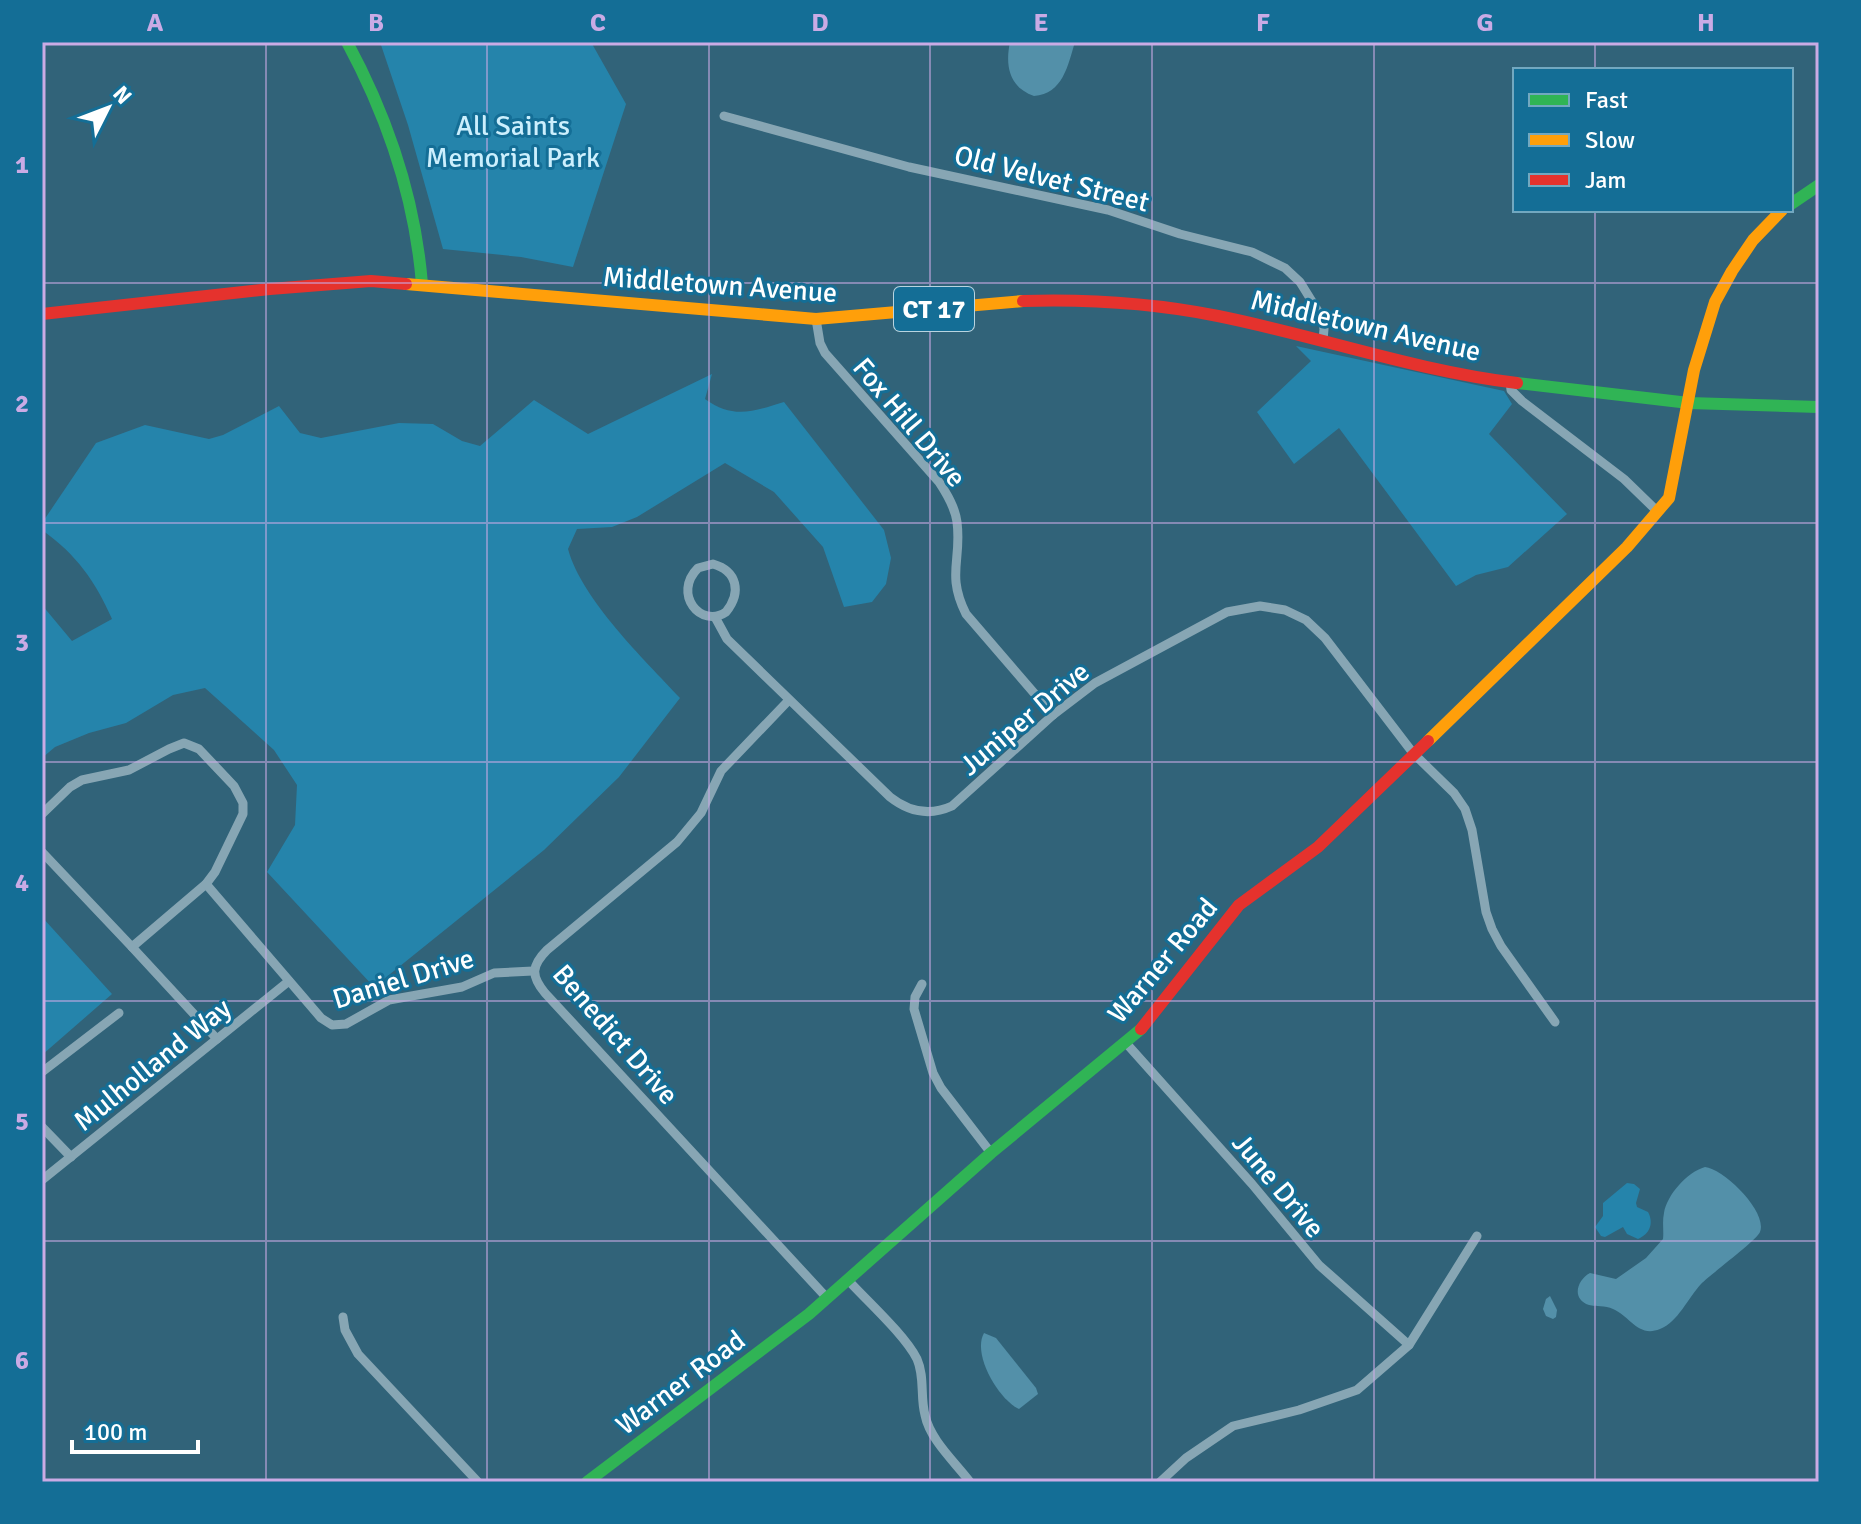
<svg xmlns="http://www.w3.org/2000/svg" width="1861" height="1524" font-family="Signika,sans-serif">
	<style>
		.green { fill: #2584ab }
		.water { fill: #5390a9 }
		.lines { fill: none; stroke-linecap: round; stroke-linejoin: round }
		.street { stroke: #87a6b4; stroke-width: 9 }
		.fast { stroke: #30b455; stroke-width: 12 }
		.slow { stroke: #ff9f0a; stroke-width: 12 }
		.jam { stroke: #e5322d; stroke-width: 12 }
		.grid { fill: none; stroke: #caabe5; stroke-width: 2; stroke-opacity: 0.55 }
		.labels { text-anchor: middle; stroke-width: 6; stroke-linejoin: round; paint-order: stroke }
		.shield { fill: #146e96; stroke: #b8d4e0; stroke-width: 2 }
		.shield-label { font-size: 26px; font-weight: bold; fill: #fff }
		.park-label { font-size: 28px; fill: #cceffd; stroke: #146e96 }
		.street-label { font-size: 28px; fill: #fff; stroke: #146e96 }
		.neatline { fill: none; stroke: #caabe5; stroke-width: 3 }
		.grid-label { font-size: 26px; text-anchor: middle; font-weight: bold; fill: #caabe5 }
	</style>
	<rect width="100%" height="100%" fill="#316379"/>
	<!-- green -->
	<g class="green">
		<path d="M380,42h211l35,62 -53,163 -52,-10 -78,-8 -35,-124z"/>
		<path d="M1296,346l208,45 8,13 -23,30 78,80 -59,53 -32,8 -20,11 -117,-158 -45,36 -37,-52 54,-51z"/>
		<path d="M712,374l-7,25c28,20 47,13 79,3l100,128 7,28 -5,26 -14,18 -28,5 -21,-60 -49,-55 -49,-29 -88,54 -25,10 -35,2 -9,20c14,51 76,110 112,149l-61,79 -75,73 -170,137 -107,-115 28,-47 2,-40 -23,-35 -69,-62 -32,7 -47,28 -37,10 -34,14 -13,11v-153l30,36 40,-22c-17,-38 -35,-64 -70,-89v-7l54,-80 49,-18 64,14 14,-4 56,-29 21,27 21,5 78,-15 34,1 29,17 18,5 54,-46 54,34z"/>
		<path d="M42,917l70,77 -70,61z"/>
		<path d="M1627,1183l7,1 6,5 -4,14 1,4 11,5c6,11 2,22 -10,27l-11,-5 -4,-7 -18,10 -4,-1 -6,-9 8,-11v-13z"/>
	</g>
	<!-- water -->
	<g class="water">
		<path d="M1010,42h65c-7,23 -12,52 -41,54 -25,-9 -29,-30 -24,-54z"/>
		<path d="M1705,1167c19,2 63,45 55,65 -3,8 -49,42 -59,52 -13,14 -23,38 -41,45 -22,9 -30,-13 -47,-20 -8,-4 -17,-2 -24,-4 -18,-6 -12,-25 1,-32l26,6 30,-21 17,-19c1,-8 -1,-17 1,-26 3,-18 23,-41 41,-46z"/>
		<path d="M1550,1296l7,14 -1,7 -3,2 -7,-3 -3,-7 3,-10z"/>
		<path d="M984,1333l12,5 40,50 2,6 -19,15c-21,-10 -47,-55 -35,-76z"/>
	</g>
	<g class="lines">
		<!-- street -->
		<g class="street">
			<path d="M724,116l185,51 199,43 72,24 72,18 33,16 15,14 21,34 3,13 -1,11"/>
			<path d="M816,319l4,24 5,10 114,129c8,12 16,25 18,40 5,38 -11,52 9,92l87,101"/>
			<path d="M1510,382l1,8 11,11 102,78 34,33"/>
			<path d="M713,564c24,7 29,28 13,48 -25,17 -54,-18 -28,-44z"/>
			<path d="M715,617l12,22 163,158c19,15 40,19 62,9l101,-91 42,-32 132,-71 33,-6 25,4 21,10 19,18 88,115 41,40 11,16 7,21 14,82 6,17 9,17 54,76"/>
			<path d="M789,700l-68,71 -20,42 -24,29 -130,108c-16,16 -16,26 -2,43l282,305"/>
			<path d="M42,814l28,-27 12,-7 47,-10 40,-21 15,-6 15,6 35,37 9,17v11l-28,58 -9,12 -74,63 -90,-95"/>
			<path d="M206,884l115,134 11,7 14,-1 43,-24 73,-13 32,-14 39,-2"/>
			<path d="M132,947l85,92"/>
			<path d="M922,984l-7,13 -1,12 19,64 8,15 50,65"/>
			<path d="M1126,1043l126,141 67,81 90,80"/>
			<path d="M42,1072l77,-59"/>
			<path d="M42,1127l29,30"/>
			<path d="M42,1180l247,-199"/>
			<path d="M847,1279c19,21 58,56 70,80 8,18 3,38 8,56 5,25 30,47 45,67"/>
			<path d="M343,1317l2,13 13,24 120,128"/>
			<path d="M1160,1482l26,-24 47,-32 66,-16 58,-20 52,-45 68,-109"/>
		</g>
		<!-- fast -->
		<g class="fast">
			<path d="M347,42c41,76 68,156 75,242"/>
			<path d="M1791,204l28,-19"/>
			<path d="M1517,383l172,20 130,4"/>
			<path d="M587,1482l222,-168 182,-161 150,-124"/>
		</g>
		<!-- slow -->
		<g class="slow">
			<path d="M406,284l410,35 207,-18"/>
			<path d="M1428,741l199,-194 42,-49 25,-128 21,-68 17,-31 21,-31 29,-30"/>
		</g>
		<!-- jam -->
		<g class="jam">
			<path d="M1023,301c66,-2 130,2 195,15 100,20 198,55 299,67"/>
			<path d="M42,314l228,-25 101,-8 35,3"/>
			<path d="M1141,1029l98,-124 79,-58 110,-106"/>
		</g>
	</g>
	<!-- grid -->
	<path class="grid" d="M266,42v1440M487,42v1440M709,42v1440M930,42v1440M1152,42v1440M1374,42v1440M1595,42v28M1595,210v1272M42,283h1777M42,523h1777M42,762h1777M42,1001h1777M42,1241h1777"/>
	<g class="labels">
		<!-- shield labels -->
		<rect class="shield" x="894" y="287" width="80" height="44" rx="6"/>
		<g class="shield-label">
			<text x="934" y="318">CT 17</text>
		</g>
		<!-- park labels -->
		<g class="park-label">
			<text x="513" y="135">All Saints<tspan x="513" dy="32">Memorial Park</tspan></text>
		</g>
		<!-- street labels -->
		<g class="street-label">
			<text transform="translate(1052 178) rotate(14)" y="10">Old Velvet Street</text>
			<text transform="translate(720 284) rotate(4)" y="10">Middletown Avenue</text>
			<text transform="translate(1366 325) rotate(13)" y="10">Middletown Avenue</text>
			<text transform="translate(910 422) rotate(50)" y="10">Fox Hill Drive</text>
			<text transform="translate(1024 718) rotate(-40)" y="10">Juniper Drive</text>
			<text transform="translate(1162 960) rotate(-50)" y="10">Warner Road</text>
			<text transform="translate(403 978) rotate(-17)" y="10">Daniel Drive</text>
			<text transform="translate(616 1034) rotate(49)" y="10">Benedict Drive</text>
			<text transform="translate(152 1064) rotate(-39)" y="10">Mulholland Way</text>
			<text transform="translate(1279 1185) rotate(50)" y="10">June Drive</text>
			<text transform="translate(680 1382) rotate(-37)" y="10">Warner Road</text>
		</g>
	</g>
	<!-- border -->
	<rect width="1861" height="1524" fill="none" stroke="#146e96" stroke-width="88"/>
	<!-- legend -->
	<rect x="1513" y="68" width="280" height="144" fill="#146e96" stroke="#72a8c0" stroke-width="2"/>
	<rect x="1529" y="94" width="40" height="12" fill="#30b455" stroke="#72a8c0" stroke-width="2"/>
	<text x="1585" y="108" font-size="24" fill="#ffffff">Fast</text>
	<rect x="1529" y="134" width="40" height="12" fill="#ff9f0a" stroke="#72a8c0" stroke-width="2"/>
	<text x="1585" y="148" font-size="24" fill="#ffffff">Slow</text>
	<rect x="1529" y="174" width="40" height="12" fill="#e5322d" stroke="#72a8c0" stroke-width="2"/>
	<text x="1585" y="188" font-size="24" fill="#ffffff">Jam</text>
	<!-- north arrow -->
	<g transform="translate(108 108) rotate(48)" stroke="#146e96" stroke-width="6" paint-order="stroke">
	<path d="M0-6L14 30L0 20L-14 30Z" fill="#ffffff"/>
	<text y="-12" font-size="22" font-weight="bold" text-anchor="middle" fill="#ffffff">N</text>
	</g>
	<!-- scale -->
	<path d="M72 1440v12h126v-12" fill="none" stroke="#ffffff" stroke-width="4"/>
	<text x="84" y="1440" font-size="24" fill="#ffffff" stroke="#146e96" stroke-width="6" paint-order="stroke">100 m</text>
	<rect x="44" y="44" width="1773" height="1436" class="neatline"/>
	<g class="grid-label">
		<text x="155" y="31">A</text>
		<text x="376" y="31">B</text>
		<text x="598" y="31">C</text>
		<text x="820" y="31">D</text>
		<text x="1041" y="31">E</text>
		<text x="1263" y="31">F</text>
		<text x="1485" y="31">G</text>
		<text x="1706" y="31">H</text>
		<text x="22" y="173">1</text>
		<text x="22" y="412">2</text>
		<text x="22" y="651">3</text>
		<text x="22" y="891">4</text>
		<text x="22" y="1130">5</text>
		<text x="22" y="1369">6</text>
	</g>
</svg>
